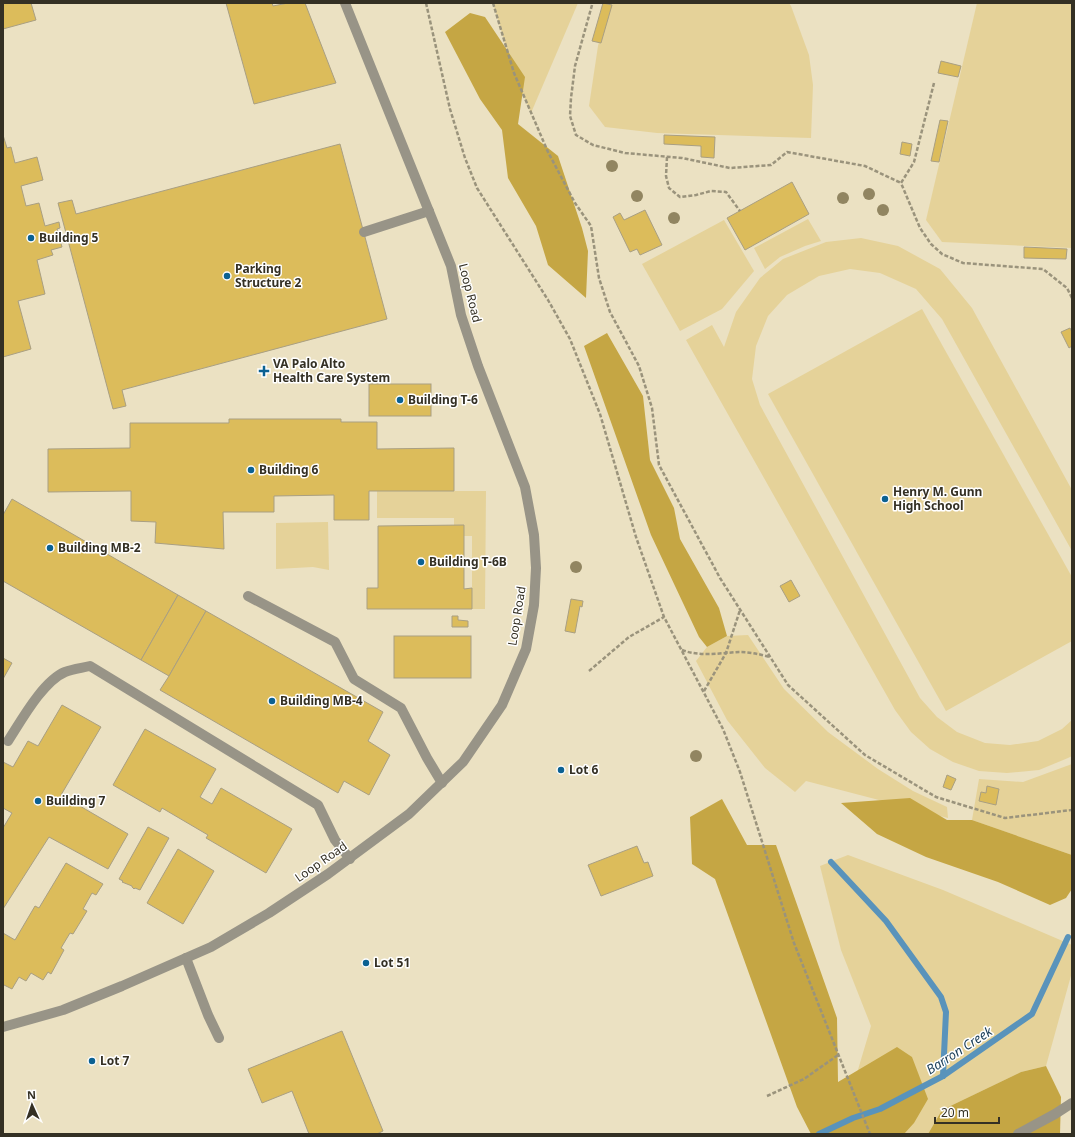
<svg xmlns="http://www.w3.org/2000/svg" width="1075" height="1137" font-family="'Noto Sans',sans-serif">
	<style>
		.green { fill: #e5d299 }
		.forest { fill: #c5a644 }
		.lines { fill: none; stroke-linecap: round; stroke-linejoin: round }
		.stream { stroke: #5993bb; stroke-width: 6 }
		.building { fill: #dcbc5b; stroke: #a99f82 }
		.path { stroke: #9a937c; stroke-width: 2.5; stroke-dasharray: 4 2; stroke-linecap: butt }
		.lane { stroke: #989487; stroke-width: 10 }
		.street { stroke: #989487; stroke-width: 10 }
		.tree { fill: #918561 }
		.poi-dot { fill: #0b6192; stroke: #fff; stroke-width: 1.5 }
		.labels { text-anchor: middle; stroke-width: 3; stroke-linejoin: round; paint-order: stroke }
		.poi-label { font-size: 12px; font-weight: bold; fill: #343024; stroke: #fff; text-anchor: start }
		.street-label { font-size: 12px; fill: #343024; stroke: #fff }
		.water-label { font-size: 13px; font-style: italic; fill: #173b55; stroke: #fff }
	</style>
	<rect width="100%" height="100%" fill="#ebe1c2"/>
	<!-- green -->
	<g class="green">
		<path d="M493,3h85l-47,110 -17,-40z"/>
		<path d="M609,3h180l2,3 18,49 4,30 -2,53 -154,-5 -52,-6 -16,-21 9,-60z"/>
		<path d="M977,3h95v245l-130,-6 -16,-22z"/>
		<path d="M808,219l13,22 -16,5 -25,11 -15,12 -11,-21z"/>
		<path d="M724,220l30,51 -32,38 -42,22 -38,-67z"/>
		<path d="M861,238l37,8 42,23 32,39 100,182v61l-130,-232 -26,-30 -36,-16 -30,-4 -31,7 -32,19 -19,21 -12,30 -4,33 8,26 160,293 17,19 20,15 28,11 25,2 28,-4 24,-12 10,-9v36l-4,2 -29,12 -32,3 -28,-2 -26,-9 -23,-13 -19,-17 -16,-22 -209,-370 26,-15 12,22 12,-35 24,-34 23,-19 43,-17z"/>
		<path d="M922,309l150,268v64l-126,70 -178,-317z"/>
		<path d="M377,491h109l-1,118h-13v-73h-8v-11l-10,1v-8h-77z"/>
		<path d="M328,522l1,48 -16,-3 -37,2v-46z"/>
		<path d="M748,635l36,54 44,43 50,37 35,22 34,16 1,11 -142,-37 -11,11 -30,-24 -38,-48 -31,-59 11,-14 20,-11z"/>
		<path d="M1072,764v91l-100,-35 7,-41 44,3z"/>
		<path d="M848,855l95,35 129,55v27l-26,94 -25,6 -79,38 -14,24h-41l-30,-61 14,-47 -30,-76 -21,-84z"/>
	</g>
	<!-- forest -->
	<g class="forest">
		<path d="M470,13l15,4 40,60 -7,47 40,32 24,72 6,23 -2,47 -38,-33 -12,-39 -28,-48 -6,-48 -22,-31 -35,-67z"/>
		<path d="M607,333l36,63 7,64 24,48 6,31 39,69 8,28 -20,11 -8,-10 -48,-102 -67,-189z"/>
		<path d="M910,798l37,22h25l100,35v34l-6,9 -16,7 -52,-23 -72,-25 -49,-23 -36,-31z"/>
		<path d="M722,799l25,46h29l61,173 1,64 59,-35 15,10 16,42 -14,24 -10,11h-93l-14,-27 -82,-228 -23,-15 -2,-47z"/>
		<path d="M1046,1066l15,31 -1,37h-132l14,-24 79,-38z"/>
	</g>
	<g class="lines">
		<!-- stream -->
		<g class="stream">
			<path d="M831,862l55,59 55,76 5,15 -3,64"/>
			<path d="M819,1134l34,-16 27,-9 63,-33 89,-62 36,-77"/>
		</g>
	</g>
	<!-- building -->
	<g class="building">
		<path d="M3,3h28l5,17 -33,9z"/>
		<path d="M226,3h46l1,3 15,-3h17l31,80 -82,21z"/>
		<path d="M603,3l9,2 -11,38 -9,-2z"/>
		<path d="M941,61l20,5 -3,11 -20,-4z"/>
		<path d="M940,120l8,1 -9,41 -8,-1z"/>
		<path d="M3,135l4,13 4,-1 4,16 22,-6 6,23 -22,6 5,20 13,-3 6,23 14,-4 1,6 -3,1 5,18 -11,3 2,5 -16,5 8,34 -27,7 13,48 -28,8z"/>
		<path d="M664,135l51,2 -1,21 -13,-1v-11l-37,-2z"/>
		<path d="M902,142l10,2 -2,12 -10,-2z"/>
		<path d="M340,144l47,175 -265,71 4,16 -13,3 -55,-206 14,-3 4,14z"/>
		<path d="M792,182l17,32 -64,36 -18,-32z"/>
		<path d="M645,210l17,35 -22,10 -3,-6 -7,3 -17,-35 7,-4 4,7z"/>
		<path d="M1024,247l43,2 -1,10 -42,-1z"/>
		<path d="M1070,328l2,4v14l-3,2 -8,-16z"/>
		<rect x="369" y="384" width="62" height="32"/>
		<path d="M229,419h112v3h36v27l77,-1v43h-85v29h-35v-25l-60,1v16h-51l1,37 -69,-6 1,-21 -25,-1v-30l-83,1v-43l82,-1v-25h99z"/>
		<path d="M12,499l166,96 -37,65 -138,-79v-66z"/>
		<path d="M464,525v64l8,-1v21h-105v-21h11v-62z"/>
		<path d="M791,580l9,16 -11,6 -9,-16z"/>
		<path d="M178,595l28,16 -37,65 -28,-16z"/>
		<path d="M571,599l12,2 -1,6 -2,-1 -5,27 -10,-2z"/>
		<path d="M206,611l177,101 -15,29 22,14 -21,40 -25,-14 -6,12 -178,-103 9,-14z"/>
		<path d="M452,616h6v4l10,1v6h-16z"/>
		<rect x="394" y="636" width="77" height="42"/>
		<path d="M3,658l9,5 -9,16z"/>
		<path d="M62,705l39,22 -40,68 67,39 -20,35 -59,-32 -46,72v-81l9,-15 -9,-5v-46l10,5 15,-26 10,5z"/>
		<path d="M145,729l71,40 -16,28 12,7 9,-16 71,41 -26,44 -60,-35 2,-3 -46,-27 -2,4 -47,-27z"/>
		<path d="M947,775l9,4 -5,11 -8,-3z"/>
		<path d="M987,786l12,3 -3,16 -17,-4 2,-9 5,1z"/>
		<path d="M148,827l21,11 -29,52 -5,-2 -1,1 -2,-2v-1l-10,-4 1,-1 -4,-2z"/>
		<path d="M637,846l7,17 4,-1 5,14 -52,20 -13,-31z"/>
		<path d="M178,849l36,22 -31,53 -36,-21z"/>
		<path d="M66,863l37,21 -7,11 -4,-2 -9,16 4,2 -14,23 -3,-1 -9,15 3,2 -13,24 -3,-2 -5,8 -12,-7 -5,8 -7,-4 -7,12 -8,-4 -1,1v-53l12,7 20,-34 4,2z"/>
		<path d="M342,1031l41,100 -6,3h-68l-17,-43 -30,12 -14,-34z"/>
	</g>
	<g class="lines">
		<!-- path -->
		<g class="path">
			<path d="M426,3l24,106 15,49 12,30 71,112 22,39 30,75 36,123 28,80 59,112 17,43 54,171 76,191"/>
			<path d="M493,3l21,70 34,79 27,51 16,23 8,52 11,34 29,54 13,42 7,57 61,113 68,107 77,70 71,42 69,21 67,-8"/>
			<path d="M592,5l-17,61 -4,32 -1,18 6,19 17,10 32,8 57,5 48,10 41,-3 16,-13 78,14 36,17"/>
			<path d="M934,83l-20,79 -13,21 19,45 11,16 11,10 21,9 80,6 24,19 5,10"/>
			<path d="M667,157l-1,19 3,12 11,9 16,-2 15,-4 15,1 14,19"/>
			<path d="M682,650c18,7 38,3 57,2 10,0 20,2 31,5"/>
			<path d="M589,671l40,-34 35,-20"/>
			<path d="M704,691l22,-38 14,-43"/>
			<path d="M767,1096l37,-17 34,-24"/>
		</g>
		<!-- lane -->
		<g class="lane">
			<path d="M364,232l65,-21"/>
			<path d="M248,596l87,46 19,37 47,29 26,50 15,25"/>
			<path d="M8,741c13,-20 35,-60 57,-69 8,-3 17,-4 25,-6l228,139 17,35 15,19"/>
			<path d="M1018,1134l37,-20 17,-11"/>
		</g>
		<!-- street -->
		<g class="street">
			<path d="M186,958l22,57 11,23"/>
			<path d="M3,1027l60,-17 59,-24 89,-39 58,-34 59,-39 81,-60 54,-52 39,-57 24,-56 8,-44 2,-37 -2,-33 -9,-48 -47,-121 -17,-51 -10,-49 -106,-263"/>
		</g>
	</g>
	<!-- trees -->
	<g class="tree">
		<circle cx="612" cy="166" r="6"/>
		<circle cx="869" cy="194" r="6"/>
		<circle cx="637" cy="196" r="6"/>
		<circle cx="843" cy="198" r="6"/>
		<circle cx="883" cy="210" r="6"/>
		<circle cx="674" cy="218" r="6"/>
		<circle cx="576" cy="567" r="6"/>
		<circle cx="696" cy="756" r="6"/>
	</g>
	<!-- markers -->
	<g class="poi-dot">
		<circle cx="31" cy="238" r="4"/>
		<circle cx="227" cy="276" r="4"/>
		<path d="M262 365h4v4h4v4h-4v4h-4v-4h-4v-4h4z"/>
		<circle cx="400" cy="400" r="4"/>
		<circle cx="251" cy="470" r="4"/>
		<circle cx="885" cy="499" r="4"/>
		<circle cx="50" cy="548" r="4"/>
		<circle cx="421" cy="562" r="4"/>
		<circle cx="272" cy="701" r="4"/>
		<circle cx="561" cy="770" r="4"/>
		<circle cx="38" cy="801" r="4"/>
		<circle cx="366" cy="963" r="4"/>
		<circle cx="92" cy="1061" r="4"/>
	</g>
	<g class="labels">
		<!-- poi labels -->
		<g class="poi-label">
			<text x="39" y="242">Building 5</text>
			<text x="235" y="273">Parking<tspan x="235" dy="14">Structure 2</tspan></text>
			<text x="273" y="368">VA Palo Alto<tspan x="273" dy="14">Health Care System</tspan></text>
			<text x="408" y="404">Building T-6</text>
			<text x="259" y="474">Building 6</text>
			<text x="893" y="496">Henry M. Gunn<tspan x="893" dy="14">High School</tspan></text>
			<text x="58" y="552">Building MB-2</text>
			<text x="429" y="566">Building T-6B</text>
			<text x="280" y="705">Building MB-4</text>
			<text x="569" y="774">Lot 6</text>
			<text x="46" y="805">Building 7</text>
			<text x="374" y="967">Lot 51</text>
			<text x="100" y="1065">Lot 7</text>
		</g>
		<!-- street labels -->
		<g class="street-label">
			<text transform="translate(470 293) rotate(76)" y="4">Loop Road</text>
			<text transform="translate(517 616) rotate(-81)" y="4">Loop Road</text>
			<text transform="translate(321 862) rotate(-35)" y="4">Loop Road</text>
		</g>
		<!-- water labels -->
		<g class="water-label">
			<text transform="translate(959 1050) rotate(-33)" y="5">Barron Creek</text>
		</g>
	</g>
	<!-- border -->
	<rect width="1075" height="1137" fill="none" stroke="#343024" stroke-width="8"/>
	<!-- north arrow -->
	<g transform="translate(32 1105) rotate(357)" stroke="#ffffff" stroke-width="3" paint-order="stroke">
	<path d="M0-3L7 15L0 10L-7 15Z" fill="#343024"/>
	<text y="-6" font-size="11" font-weight="bold" text-anchor="middle" fill="#343024">N</text>
	</g>
	<!-- scale -->
	<path d="M935 1117v6h64v-6" fill="none" stroke="#343024" stroke-width="2"/>
	<text x="941" y="1117" font-size="12" fill="#343024" stroke="#ffffff" stroke-width="3" paint-order="stroke">20 m</text>
</svg>
